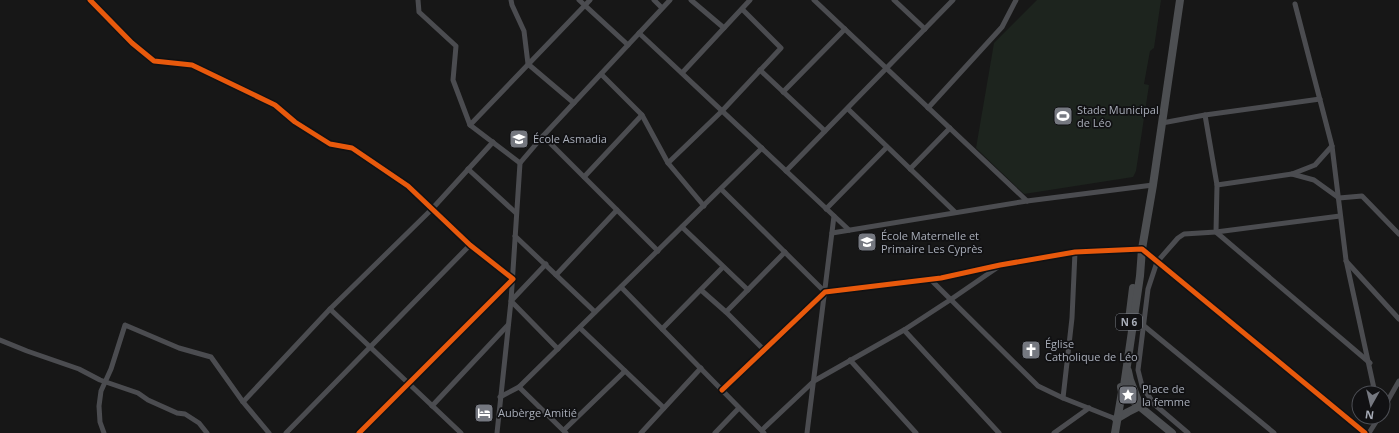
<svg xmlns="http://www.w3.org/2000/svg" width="1399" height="433" font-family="'Open Sans',sans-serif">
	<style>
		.green { fill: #1d241e }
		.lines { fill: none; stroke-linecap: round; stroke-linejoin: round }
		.street { stroke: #4b4c50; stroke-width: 5 }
		.primary { stroke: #4d4f52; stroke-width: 8 }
		.cycleway-casing { stroke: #111113; stroke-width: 8 }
		.cycleway { stroke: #e8590c; stroke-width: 5 }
		.labels { text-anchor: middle; stroke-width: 3.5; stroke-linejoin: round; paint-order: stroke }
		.shield { fill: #111113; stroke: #7b7e86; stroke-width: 1 }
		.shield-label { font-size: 10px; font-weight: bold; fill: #a8adb8 }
		.poi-label { font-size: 11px; fill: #a8adb8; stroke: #111113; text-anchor: start }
	</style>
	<rect width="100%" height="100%" fill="#171717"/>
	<!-- green -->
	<path class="green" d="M1037,0h124l-7,48 -4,3 -6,33 5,1 -13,86 -3,6 -109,17 -48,-46 18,-105z"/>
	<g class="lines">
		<!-- street -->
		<g class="street">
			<path d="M90,0l42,43 22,18 38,4 83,40 20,17 35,22 22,4 56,38 62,59 43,34 -154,154"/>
			<path d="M418,0l1,12 37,34 -3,34 17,45 50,38"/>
			<path d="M511,0l1,5 12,26 4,33 46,39"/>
			<path d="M579,0l49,45"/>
			<path d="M654,0l8,8"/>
			<path d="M691,0l33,28"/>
			<path d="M814,0l213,201"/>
			<path d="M894,0l31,29"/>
			<path d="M1295,4l37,142 14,114 29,133"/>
			<path d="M639,33l210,197"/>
			<path d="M760,70l65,61"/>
			<path d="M682,73l68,-73"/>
			<path d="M601,74l41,41 26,48 36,43"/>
			<path d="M783,92l62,-63"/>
			<path d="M928,108l74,-81 14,-27"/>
			<path d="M848,109l107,103"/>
			<path d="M1205,115l12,70 -1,47 154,131"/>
			<path d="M1162,123l43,-8 115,-16"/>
			<path d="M470,125l120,-125"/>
			<path d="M543,136l115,115"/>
			<path d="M668,163l54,-52 59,-63 -39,-39"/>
			<path d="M468,169l48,44"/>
			<path d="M910,169l40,-41"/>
			<path d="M786,171l167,-171"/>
			<path d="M1292,174l22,6 25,18 23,-2 37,38"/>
			<path d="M584,177l58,-62"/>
			<path d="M1217,185l75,-11 23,-9 17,-19"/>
			<path d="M721,189l104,103"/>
			<path d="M826,209l61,-62"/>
			<path d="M682,227l66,63"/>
			<path d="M832,233l195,-32 126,-16"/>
			<path d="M515,236l80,76"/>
			<path d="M1346,261l53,58"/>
			<path d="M546,264l-35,37 47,48"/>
			<path d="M556,275l61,-65"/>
			<path d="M931,280l107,106 25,12 53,21"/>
			<path d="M621,287l143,146"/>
			<path d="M701,290l25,22 38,38"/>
			<path d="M330,309l131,124"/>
			<path d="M726,312l59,-60"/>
			<path d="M1131,322l12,3 131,108"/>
			<path d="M580,328l84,80"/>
			<path d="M662,329l61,-62"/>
			<path d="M904,330l95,103"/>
			<path d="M0,340l27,11 52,18 21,11 38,13 10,7 29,13 8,1 14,9 8,10"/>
			<path d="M850,360l66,73"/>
			<path d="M519,387l47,46"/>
			<path d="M722,390l103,-98 116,-14 59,-13 75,-13 67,-3 223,184"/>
			<path d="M500,397l19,-10 243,-239"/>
			<path d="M1063,398l9,-80 3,-66"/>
			<path d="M243,402l87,-93 102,-100 61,-67"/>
			<path d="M432,406l76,-81"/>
			<path d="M1383,409l16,-28"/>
			<path d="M564,430l61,-59"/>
			<path d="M762,430l52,-49 90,-51 46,-30 48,-33"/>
			<path d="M104,433l-4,-11 -1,-16 2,-15 10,-22 14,-44 54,23 32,9 32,45 26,31"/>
			<path d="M286,433l184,-188"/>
			<path d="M497,433l14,-132 9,-138 23,-27 127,-136"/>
			<path d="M641,433l60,-65"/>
			<path d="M715,433l24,-25"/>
			<path d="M807,433l27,-217"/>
			<path d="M1054,433l35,-25"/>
			<path d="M1188,433l-34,-29 -12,-18 -4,-16 10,-81 9,-27 21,-24 6,-4 32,-2 124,-16"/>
			<path d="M1369,433l10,-16"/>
		</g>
		<!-- primary -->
		<g class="primary">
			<path d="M1129,320l4,-32"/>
			<path d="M1121,387l1,5 50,41"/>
			<path d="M1116,419l12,-7 12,-6 -10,-26 -2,-9"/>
			<path d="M1115,433l7,-41 2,-6 16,-110 2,-27 11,-64 27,-185"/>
		</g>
		<defs>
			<g id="cycleway">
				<path d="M90,0l42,43 22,18 38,4 83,40 20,17 35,22 22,4 56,38 62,59 43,34 -154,154"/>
				<path d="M722,390l103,-98 116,-14 59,-13 75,-13 67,-3 223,184"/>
			</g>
		</defs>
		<!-- cycleway casing -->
		<use href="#cycleway" class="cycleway-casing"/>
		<!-- cycleway -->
		<use href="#cycleway" class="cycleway"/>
	</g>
	<!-- icons -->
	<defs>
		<symbol id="stadium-square" viewBox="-11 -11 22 22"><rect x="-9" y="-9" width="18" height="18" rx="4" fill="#757880" stroke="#111113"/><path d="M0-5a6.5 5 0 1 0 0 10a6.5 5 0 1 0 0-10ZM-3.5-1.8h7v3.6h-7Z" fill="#fff"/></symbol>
		<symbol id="school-square" viewBox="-11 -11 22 22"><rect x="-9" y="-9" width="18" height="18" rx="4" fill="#757880" stroke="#111113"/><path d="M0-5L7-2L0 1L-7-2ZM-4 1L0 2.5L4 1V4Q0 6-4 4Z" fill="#fff"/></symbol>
		<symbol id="church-square" viewBox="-11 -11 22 22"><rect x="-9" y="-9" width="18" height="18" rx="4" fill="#757880" stroke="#111113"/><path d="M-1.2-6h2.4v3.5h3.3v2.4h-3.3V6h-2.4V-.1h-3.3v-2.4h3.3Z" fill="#fff"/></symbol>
		<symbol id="sight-square" viewBox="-11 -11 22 22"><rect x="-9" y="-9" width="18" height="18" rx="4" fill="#757880" stroke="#111113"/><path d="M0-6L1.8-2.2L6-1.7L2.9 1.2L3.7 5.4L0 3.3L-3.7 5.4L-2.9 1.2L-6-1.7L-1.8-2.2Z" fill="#fff"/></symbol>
		<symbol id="hotel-square" viewBox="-11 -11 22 22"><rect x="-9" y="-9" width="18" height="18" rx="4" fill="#757880" stroke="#111113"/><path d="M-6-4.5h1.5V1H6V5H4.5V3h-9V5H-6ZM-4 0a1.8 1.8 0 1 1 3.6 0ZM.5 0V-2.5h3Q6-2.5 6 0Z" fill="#fff"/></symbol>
	</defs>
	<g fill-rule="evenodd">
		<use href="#stadium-square" x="1052" y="105" width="22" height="22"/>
		<use href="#school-square" x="508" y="128" width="22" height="22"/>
		<use href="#school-square" x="856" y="231" width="22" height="22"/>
		<use href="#church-square" x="1020" y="339" width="22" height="22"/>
		<use href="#sight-square" x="1117" y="384" width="22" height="22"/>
		<use href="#hotel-square" x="473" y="402" width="22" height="22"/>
	</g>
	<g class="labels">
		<!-- shield labels -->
		<rect class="shield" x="1116" y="314" width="26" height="16" rx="3"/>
		<g class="shield-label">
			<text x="1129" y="326">N 6</text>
		</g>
		<!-- poi labels -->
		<g class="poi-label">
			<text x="1077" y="114">Stade Municipal<tspan x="1077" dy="13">de Léo</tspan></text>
			<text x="533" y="143">École Asmadia</text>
			<text x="881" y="240">École Maternelle et<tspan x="881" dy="13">Primaire Les Cyprès</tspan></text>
			<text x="1045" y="348">Église<tspan x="1045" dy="13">Catholique de Léo</tspan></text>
			<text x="1142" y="393">Place de<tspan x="1142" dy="13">la femme</tspan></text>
			<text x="498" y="417">Aubèrge Amitié</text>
		</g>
	</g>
	<!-- north arrow -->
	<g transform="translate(1371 405) rotate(188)"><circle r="19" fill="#111113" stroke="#4d4f55"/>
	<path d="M0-3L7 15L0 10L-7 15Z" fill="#757880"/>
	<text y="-6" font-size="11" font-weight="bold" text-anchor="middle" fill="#a8adb8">N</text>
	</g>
</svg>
